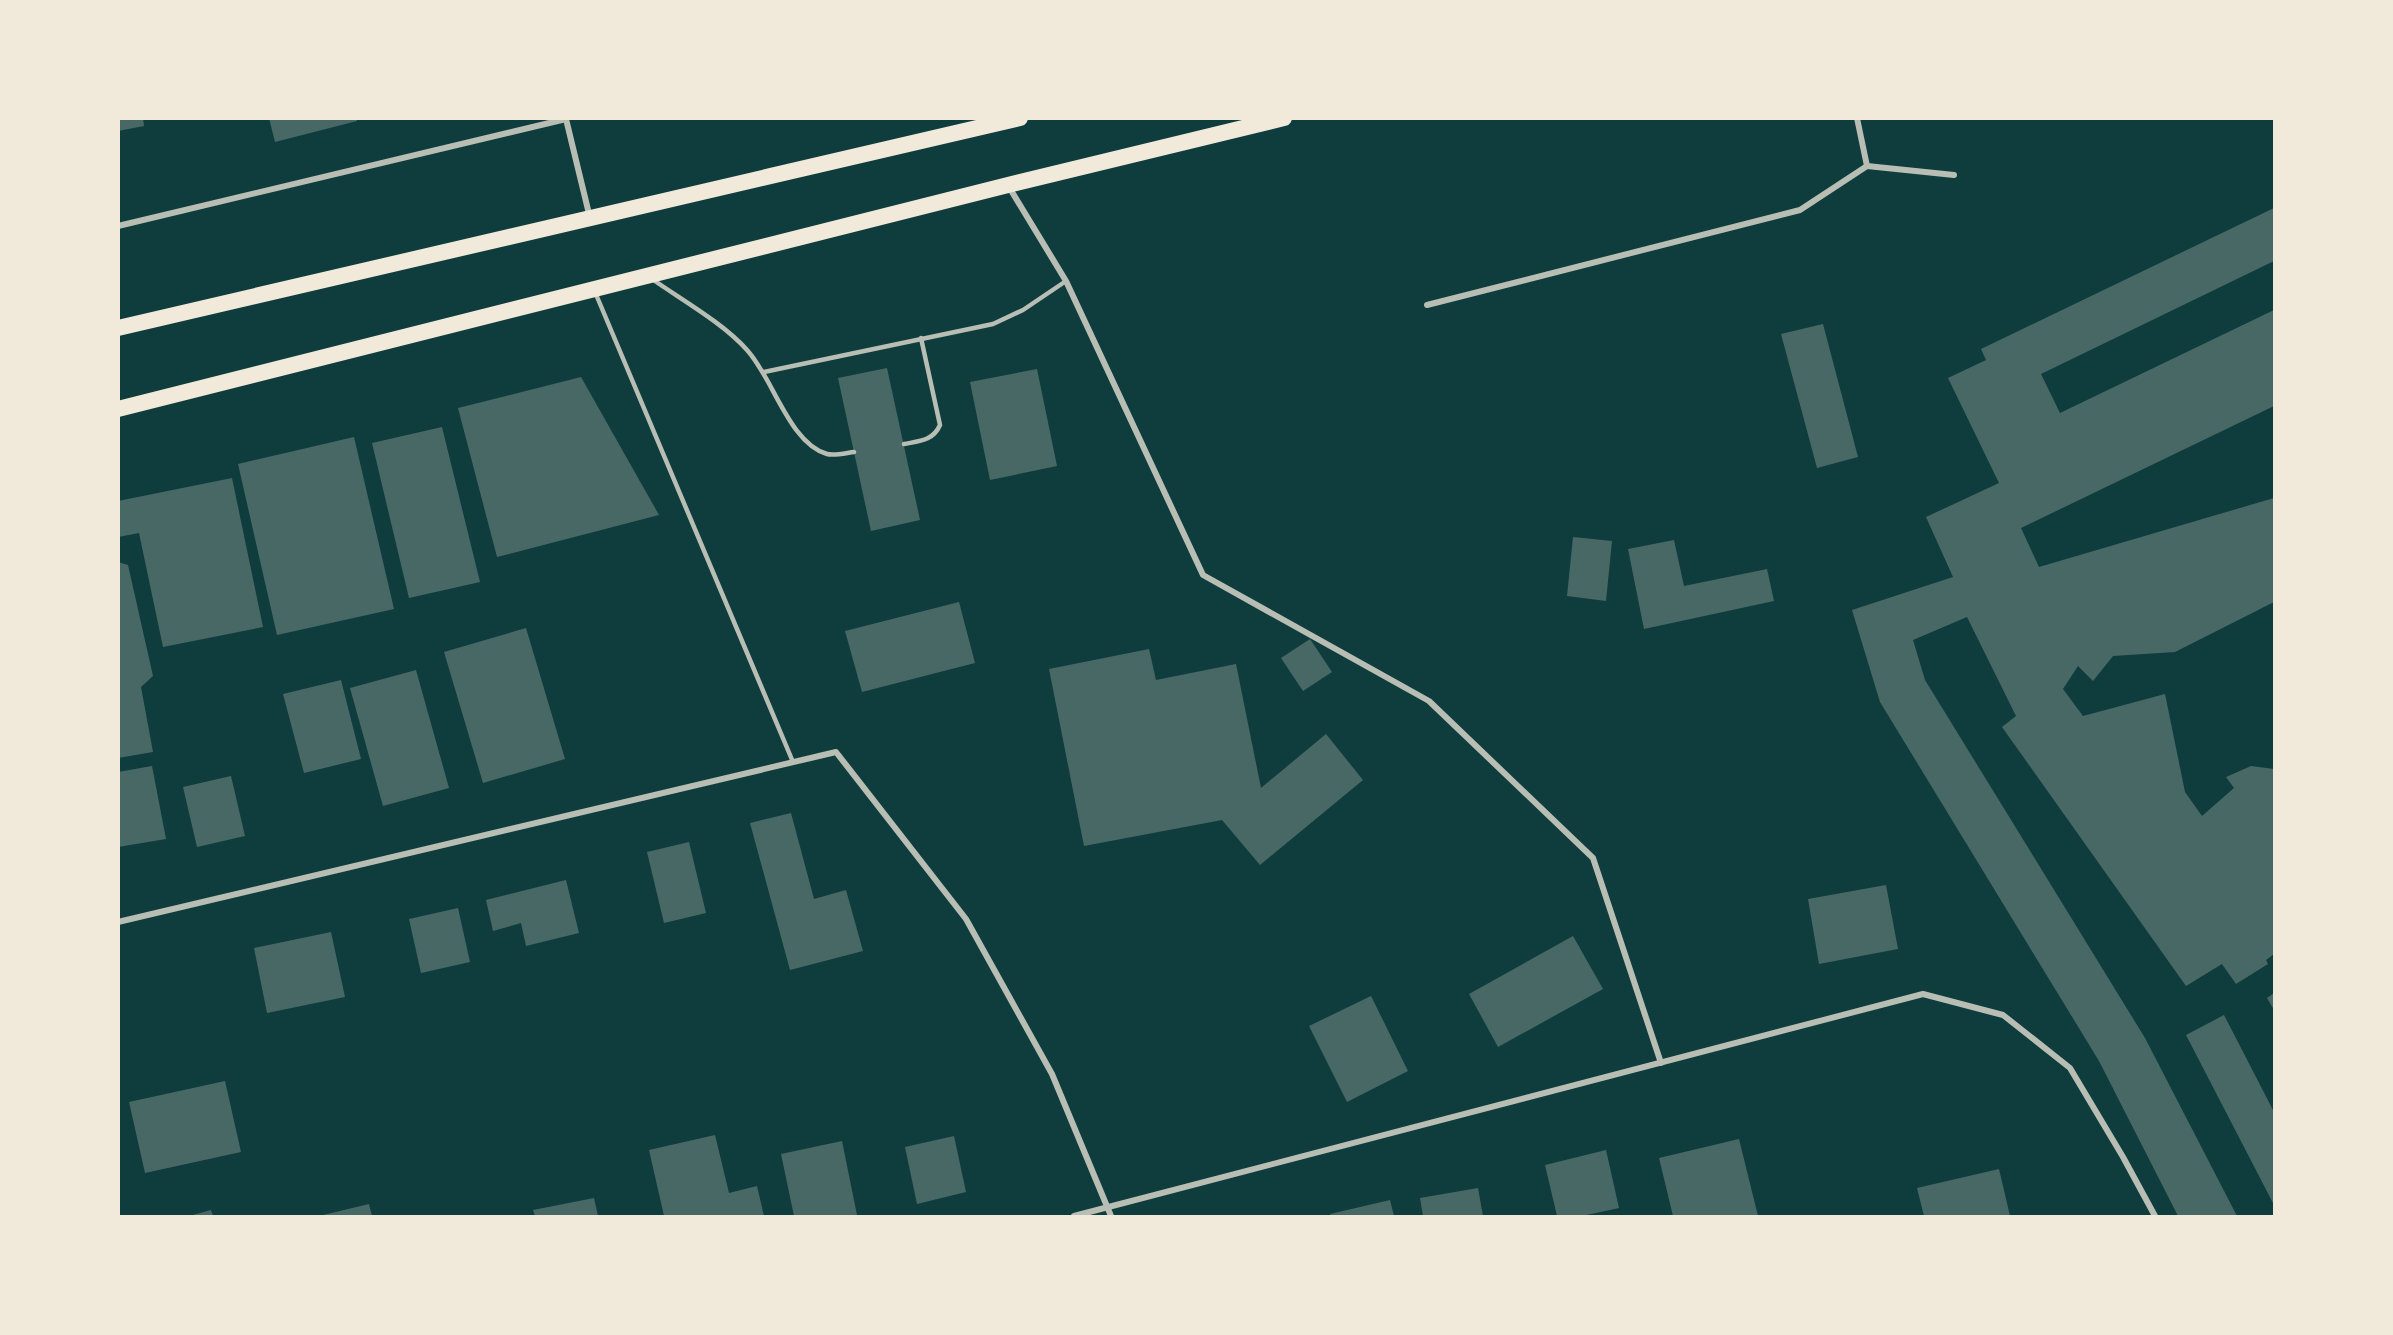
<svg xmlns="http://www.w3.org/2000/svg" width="2393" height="1335" font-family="Bitter,serif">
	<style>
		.building { fill: #486865 }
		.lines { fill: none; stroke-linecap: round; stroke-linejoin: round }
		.service { stroke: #b8beb3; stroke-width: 4.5 }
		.minor { stroke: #b8beb3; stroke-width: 6 }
		.trunk { stroke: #f1e9da; stroke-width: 16 }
	</style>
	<rect width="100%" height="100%" fill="#0f3d3e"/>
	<!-- building -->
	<g class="building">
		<path d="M118,118h25l1,8 -26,5z"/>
		<path d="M269,118h87l1,3 -82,21z"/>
		<path d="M2274,208v53l-233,113 19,39 214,-103v96l-253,122 18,39 235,-69v104l-99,50 -62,4 -20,25 -15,-15 -15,23 20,27 82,-22 20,98 17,24 32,-28 -8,-11 25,-11 23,3v185l-8,6 2,4 -32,20 -14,-20 -36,22 -184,-259 14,-11 -49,-99 -54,23 12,40 220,358 92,178h-59l-79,-155 -219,-359 -28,-92 101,-33 -27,-60 73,-34 -51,-105 38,-18 -5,-11z"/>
		<path d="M1823,324l35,133 -41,11 -36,-134z"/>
		<path d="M887,368l33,152 -49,11 -33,-153z"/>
		<path d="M1037,369l20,97 -67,14 -20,-98z"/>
		<path d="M581,377l78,138 -162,42 -39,-149z"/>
		<path d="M442,427l38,155 -71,16 -37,-155z"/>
		<path d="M354,437l40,172 -117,26 -39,-171z"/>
		<path d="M232,478l31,149 -100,20 -24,-114 -21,4v-36z"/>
		<path d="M1573,537l39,4 -6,60 -39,-5z"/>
		<path d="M1674,540l10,46 83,-17 7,32 -130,28 -16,-80z"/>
		<path d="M118,562l10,3 25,111 -12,11 12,65 -35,6z"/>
		<path d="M959,602l16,61 -113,29 -17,-61z"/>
		<path d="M526,628l39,131 -82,24 -39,-131z"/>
		<path d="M1310,639l22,33 -29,19 -22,-33z"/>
		<path d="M1149,649l7,31 80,-16 25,124 65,-54 37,46 -103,85 -38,-45 -138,26 -35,-177z"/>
		<path d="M416,670l33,118 -66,18 -33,-118z"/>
		<path d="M341,680l20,79 -57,14 -21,-79z"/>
		<path d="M152,766l14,73 -48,8v-75z"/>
		<path d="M231,776l14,60 -48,11 -14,-60z"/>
		<path d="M791,813l23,86 32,-9 17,61 -73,19 -40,-147z"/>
		<path d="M689,842l17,71 -42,10 -17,-71z"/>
		<path d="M566,880l13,53 -53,13 -5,-23 -28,8 -7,-31z"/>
		<path d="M1886,885l12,64 -79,15 -11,-65z"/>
		<path d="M458,908l12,54 -49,11 -12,-54z"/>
		<path d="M331,932l14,65 -78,16 -13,-65z"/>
		<path d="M1573,936l30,53 -105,58 -29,-53z"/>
		<path d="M2274,993v17l-7,-12z"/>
		<path d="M1371,996l37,75 -61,31 -38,-76z"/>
		<path d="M2224,1015l50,97v93l-88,-170z"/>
		<path d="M225,1081l16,71 -96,21 -16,-71z"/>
		<path d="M715,1135l14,58 28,-7 7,30h-100l-15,-66z"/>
		<path d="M954,1136l12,56 -49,12 -12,-57z"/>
		<path d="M1739,1139l19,77h-85l-14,-58z"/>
		<path d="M842,1141l15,74 -63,1 -13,-62z"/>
		<path d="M1606,1150l13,58 -37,8h-25l-12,-51z"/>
		<path d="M1999,1169l11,47h-86l-7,-28z"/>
		<path d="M1478,1188l5,28h-60l-3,-18z"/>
		<path d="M594,1198l4,18h-63l-2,-6z"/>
		<path d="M1390,1200l4,16h-63l-1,-2z"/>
		<path d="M369,1204l3,12h-53z"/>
		<path d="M211,1210l2,6h-24z"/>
	</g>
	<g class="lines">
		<!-- service -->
		<g class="service">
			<path d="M652,279c30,21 71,44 95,71 26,28 42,93 80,104 7,2 19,-1 27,-2"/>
			<path d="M595,292l198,470"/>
			<path d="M764,372l229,-48 30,-14 43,-29"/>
			<path d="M904,444c15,-3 29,-3 36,-19l-19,-87"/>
		</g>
		<!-- minor -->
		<g class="minor">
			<path d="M1857,118l10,48 87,9"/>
			<path d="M1009,187l57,94 137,294 226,126 164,157 68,205"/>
			<path d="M118,226l448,-107 24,99"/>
			<path d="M1427,305l373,-95 67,-44"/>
			<path d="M118,922l718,-170 130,167 86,155 59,142"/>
			<path d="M1074,1216l849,-222 80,21 67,53 53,89 32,59"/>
		</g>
		<!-- trunk -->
		<g class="trunk">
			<path d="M118,328l902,-210"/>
			<path d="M118,409l890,-224 276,-67"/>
		</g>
	</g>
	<!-- border -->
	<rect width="2393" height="1335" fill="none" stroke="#f1e9da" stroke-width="240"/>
</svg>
